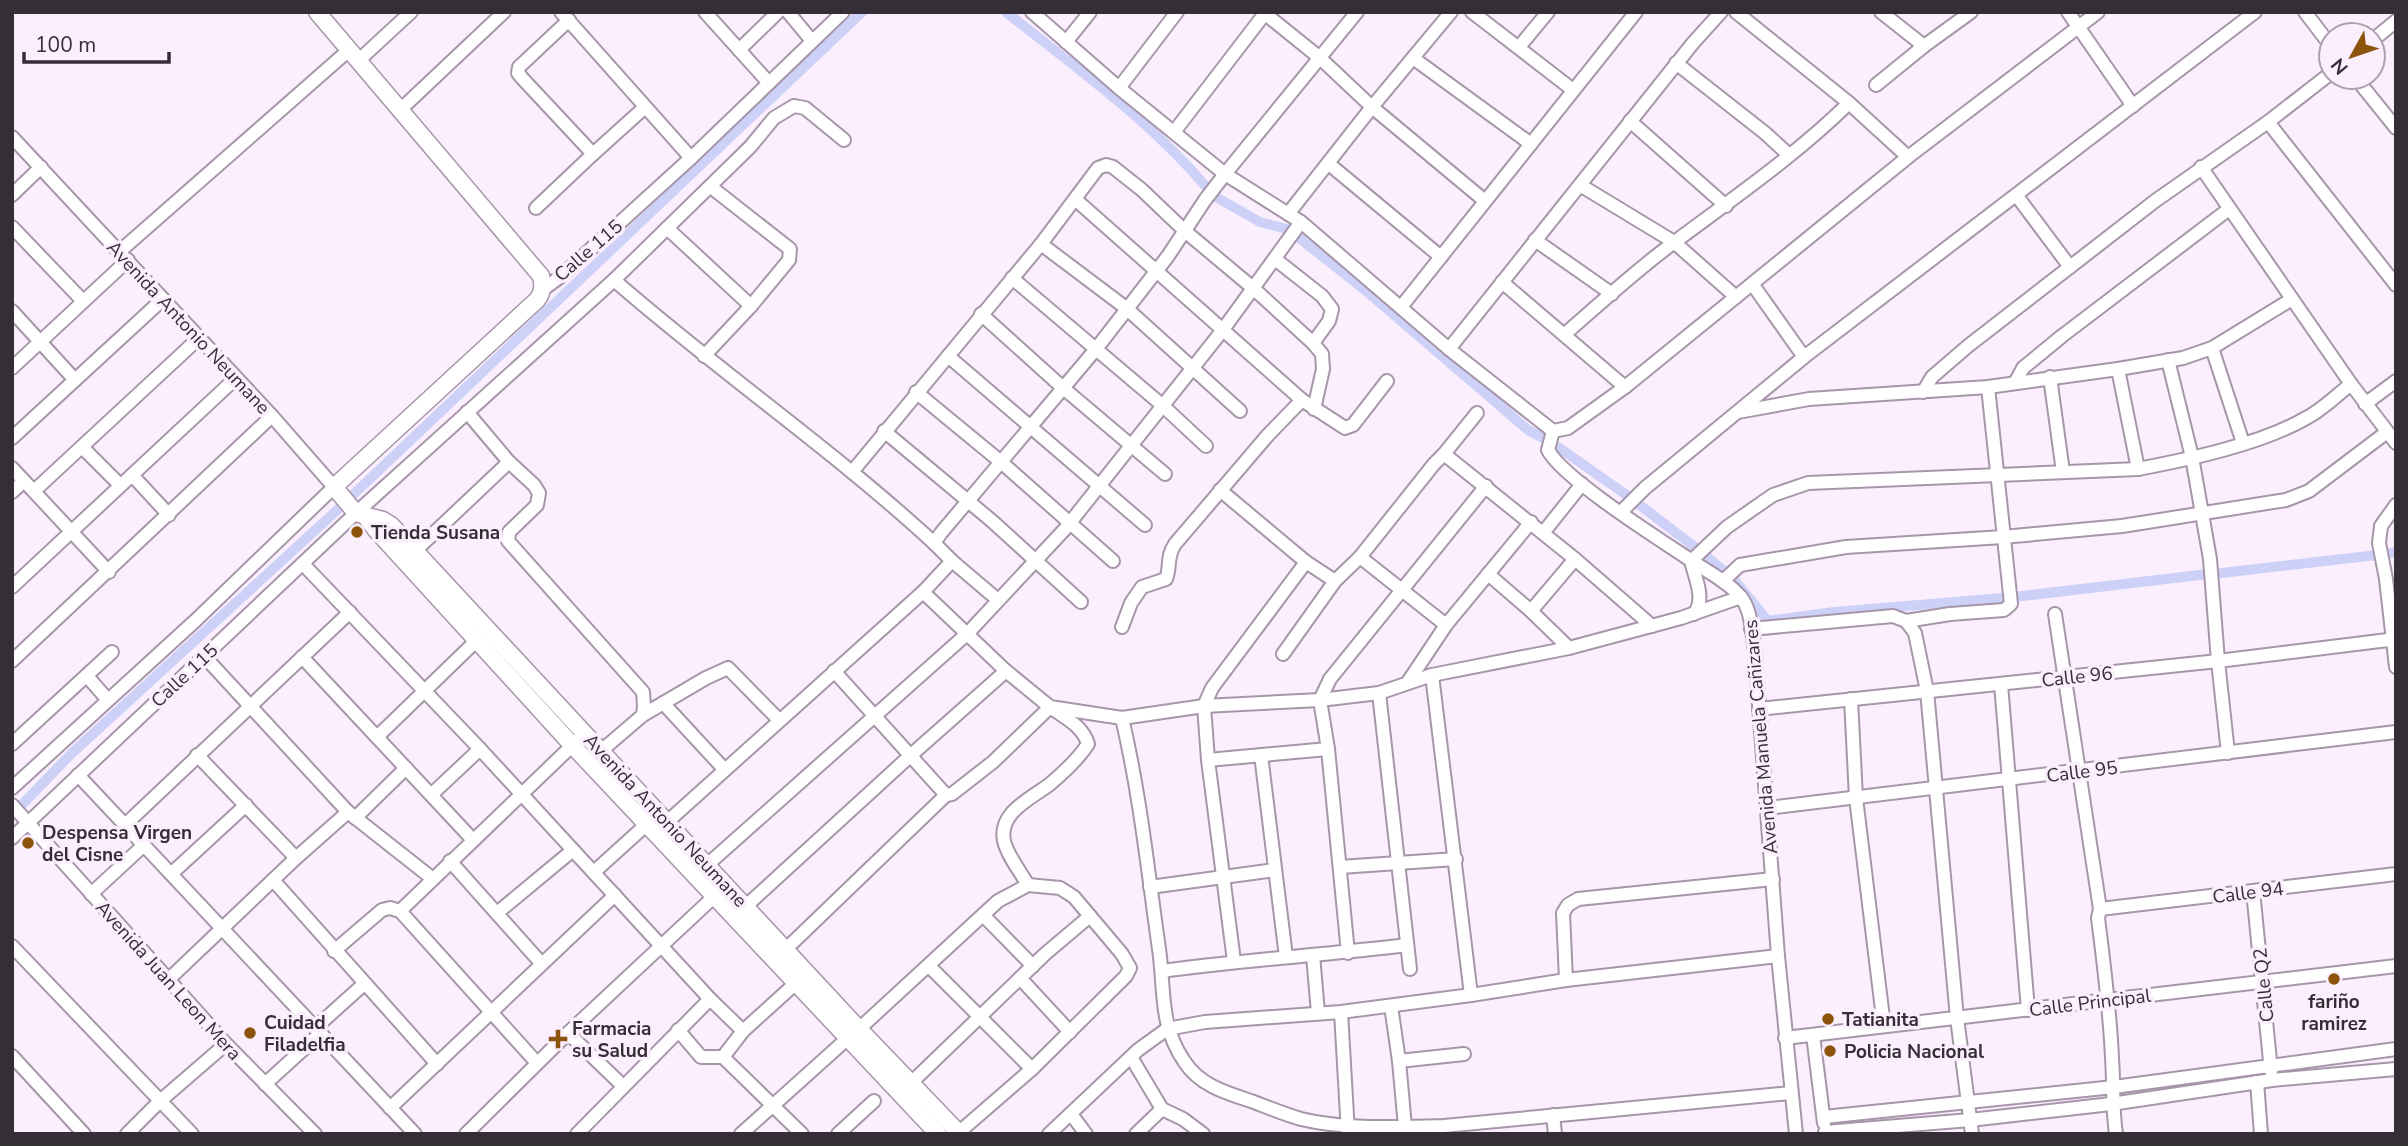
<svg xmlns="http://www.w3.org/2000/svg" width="2408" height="1146" font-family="'Nunito Sans',sans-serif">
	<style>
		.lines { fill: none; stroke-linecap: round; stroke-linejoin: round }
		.canal { stroke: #cdd1f7; stroke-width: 10 }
		.street-casing { stroke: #a795aa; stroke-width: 16 }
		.secondary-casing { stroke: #a795aa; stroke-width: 19 }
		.street { stroke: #fff; stroke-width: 12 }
		.secondary { stroke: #fff; stroke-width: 16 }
		.poi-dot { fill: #8c530c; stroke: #fbeffd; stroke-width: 2.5 }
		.labels { text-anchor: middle; stroke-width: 7; stroke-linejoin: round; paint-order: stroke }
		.street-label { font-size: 19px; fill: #362e37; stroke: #fbeffd }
		.poi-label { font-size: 19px; font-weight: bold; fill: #362e37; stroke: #fbeffd; text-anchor: start }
	</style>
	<rect width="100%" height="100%" fill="#fbeffd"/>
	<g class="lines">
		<!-- canal -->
		<g class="canal">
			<path d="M1006,12c70,56 144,108 202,177"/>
			<path d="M1214,196l46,26 27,7 5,3"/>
			<path d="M1298,237l67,53 163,140 15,8"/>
			<path d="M1558,447l70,49"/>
			<path d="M1637,503l59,45"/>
			<path d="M2384,554l12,-2"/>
			<path d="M1706,556l18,15"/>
			<path d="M2213,574l164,-19"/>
			<path d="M1735,581l33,40 66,-9 169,-14"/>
			<path d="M2014,597l194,-23"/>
			<path d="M12,815l59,-61 265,-243 526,-499"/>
		</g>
		<defs>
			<g id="street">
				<path d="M561,12l130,146"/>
				<path d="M705,12l64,71"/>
				<path d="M788,12l24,29"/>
				<path d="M1032,12l87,76 106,86 132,-162"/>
				<path d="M1263,12l57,46 52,49 113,94"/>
				<path d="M1472,12l101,78"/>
				<path d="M1736,12l113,91 59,54"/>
				<path d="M1881,12l43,34"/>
				<path d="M2068,12l65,94"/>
				<path d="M2305,12l26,34"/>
				<path d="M569,20l-50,47 -1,6 4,5 71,76 51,-46"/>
				<path d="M2373,40l23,-19"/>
				<path d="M1066,42l24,-30"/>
				<path d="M1519,47l29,-35"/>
				<path d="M739,50l39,-38"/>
				<path d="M1413,58l118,86"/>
				<path d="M358,61l53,-49"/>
				<path d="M1676,63l89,70 24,22"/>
				<path d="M2355,77l41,51"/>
				<path d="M1876,85l48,-39 47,-34"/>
				<path d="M1119,88l58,-76"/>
				<path d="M399,111l105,-99"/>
				<path d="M1630,121l96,85"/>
				<path d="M2268,122l128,163"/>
				<path d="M1174,132l92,-120"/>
				<path d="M12,137l260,279 62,71 -139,134 -183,167"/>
				<path d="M1329,164l112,93"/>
				<path d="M2201,167l150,217 45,59"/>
				<path d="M1580,185l94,57 62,55"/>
				<path d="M12,195l29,-28"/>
				<path d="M2017,196l53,71"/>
				<path d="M1075,199l227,201 43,28 8,-3 34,-44"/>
				<path d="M536,208l57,-54"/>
				<path d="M1288,214l84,-107 79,-95"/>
				<path d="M12,227l71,74"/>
				<path d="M667,228l84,78"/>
				<path d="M1535,240l77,54"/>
				<path d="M1041,244l85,64 114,103"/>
				<path d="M119,252l230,-202"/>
				<path d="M1275,259l47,37 10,13 -3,12 -16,22"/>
				<path d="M1012,278l150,127 44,41"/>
				<path d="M614,280c104,91 218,169 320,263"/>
				<path d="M1502,282l123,105"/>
				<path d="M1753,285l51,72"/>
				<path d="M542,290l18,-13 131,-119 152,-146"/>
				<path d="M1401,307l235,-295"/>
				<path d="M12,311l63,69"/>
				<path d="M981,314l81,73 103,87"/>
				<path d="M1565,334c36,-31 72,-65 111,-93 59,-44 120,-86 173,-138"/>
				<path d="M2212,348l31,95"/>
				<path d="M1449,349l244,-306 28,-31"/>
				<path d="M704,356l47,-50 38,-46 1,-11 -79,-62"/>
				<path d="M948,356l197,169"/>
				<path d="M2168,360l24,97 18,102 8,102 10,92"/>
				<path d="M12,368l116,-108"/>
				<path d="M2118,369l20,100"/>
				<path d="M2050,377l13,95"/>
				<path d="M2016,381l7,-13 39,-32 167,-127"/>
				<path d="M916,392l85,70 112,99"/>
				<path d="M1923,392l9,-15 36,-31 187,-145 113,-79 63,-49"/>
				<path d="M2365,404l31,-23"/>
				<path d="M467,412l42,50 25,23 5,8 -2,12 -28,27 -1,9 135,151 1,14 -1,9 -42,36"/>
				<path d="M1738,412l71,-13 179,-12 130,-18 65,-11 29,-10 80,-49"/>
				<path d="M884,431l108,90 89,81"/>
				<path d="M1553,431l-5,19c14,28 114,91 144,111 16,11 35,20 48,35 12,14 12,38 15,56l23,304 18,178"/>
				<path d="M12,438l151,-139"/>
				<path d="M82,447l38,38"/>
				<path d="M1444,454l33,-41"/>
				<path d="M12,468l97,104"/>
				<path d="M852,472l189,-228 57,-76 8,-3 7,2 29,23 44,42 67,56 60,55 9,11 1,15 -9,40"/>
				<path d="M132,475l37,40"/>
				<path d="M1220,490l86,72 29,19"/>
				<path d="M34,491l165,-153"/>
				<path d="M12,492l12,-11"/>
				<path d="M2396,505l-15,21 -2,17 7,36 10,88"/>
				<path d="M1621,512l24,-24 159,-131 451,-345"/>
				<path d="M1543,533l39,-49"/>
				<path d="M415,551l94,-89"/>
				<path d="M1360,557l86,68"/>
				<path d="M952,561l46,39"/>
				<path d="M303,564l177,185 230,250 33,32"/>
				<path d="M1488,574l43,37 44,-52"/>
				<path d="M1723,581l17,-16 106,-18 157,-10 119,-11 164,-26 23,-9 78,-59"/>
				<path d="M12,587l224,-209"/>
				<path d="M1741,597l-60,21 -112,30 -137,27 -53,18 -59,7 -116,6 -82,12 -72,-11 -44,-36 -83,-79 29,-31 -18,-18 7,-10 155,-184 72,-93 37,-56 20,-26 76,48 148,127 104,82 15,-3 57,-41 283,-230 190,-145"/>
				<path d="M1531,611l38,37"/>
				<path d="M1694,614c12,-15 1,-36 -3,-53l36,-34 46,-32 35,-12 330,-14c52,-10 124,-25 170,-52 15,-8 29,-22 43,-33"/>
				<path d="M2055,614l45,295 -2,9c6,47 12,93 14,140 2,26 0,50 4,76"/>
				<path d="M1906,621l44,-7 54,-4 7,-6 -23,-217"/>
				<path d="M1122,627l9,-24 11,-16 24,-8c5,-12 0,-22 9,-35l93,-109 34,-35"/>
				<path d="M1751,629l142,-13 13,5 9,12 12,58 30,327 15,116"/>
				<path d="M1283,654l52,-73 25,-24 74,-93 10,-10 131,105 77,67"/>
				<path d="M204,656l144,156 85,67"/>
				<path d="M302,657l171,183"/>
				<path d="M12,661l260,-245"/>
				<path d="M834,671l112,124"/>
				<path d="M1432,675l39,320"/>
				<path d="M87,676l20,23"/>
				<path d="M1408,682l38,-57 85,-103"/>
				<path d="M2001,684l27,326"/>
				<path d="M1379,693l31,276"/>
				<path d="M1851,699l5,99 28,228"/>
				<path d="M663,703l61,66"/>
				<path d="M1759,709l459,-48 178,-22"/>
				<path d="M643,715l63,-37 22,-10 51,52"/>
				<path d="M1122,718c18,76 26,154 37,231 6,42 0,75 25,112 15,24 42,32 67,40 16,6 33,13 50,18 46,11 96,8 143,7l347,-33"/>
				<path d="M377,737l100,-97"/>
				<path d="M12,744l100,-92"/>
				<path d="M197,755l99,103"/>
				<path d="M1261,755l25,202"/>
				<path d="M1208,760l120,-11"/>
				<path d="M78,775l337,359"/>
				<path d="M432,794l48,-45"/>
				<path d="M12,805l214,239 89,90"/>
				<path d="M1768,808c209,-24 418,-50 628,-76"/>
				<path d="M355,818l51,-50"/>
				<path d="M666,823l257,-231"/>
				<path d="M126,824l224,-212"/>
				<path d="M12,838l344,-325 258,-233 136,-133 24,-29 20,-12 11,2 39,32"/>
				<path d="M450,861l91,102"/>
				<path d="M707,865l261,-232 97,-104 157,-198 79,-109"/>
				<path d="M1340,867l116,-8"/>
				<path d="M594,872l53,-48"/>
				<path d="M171,874l75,-69"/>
				<path d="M273,880l164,184"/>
				<path d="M1150,887l125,-17"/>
				<path d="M2253,891l18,180"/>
				<path d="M91,894l53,-49"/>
				<path d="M746,906l164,-150 96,-85"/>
				<path d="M2100,909l296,-35"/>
				<path d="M400,911l179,-172"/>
				<path d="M497,913l76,-63"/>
				<path d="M983,915l50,51"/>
				<path d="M12,946l180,188"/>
				<path d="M786,949l160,-154 6,-1 41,-32 57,-55c14,10 33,19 38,37 -9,14 -25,29 -38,40 -18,14 -52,28 -46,57 3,14 16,30 24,44"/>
				<path d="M334,951l48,-41 8,-2 10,3 137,152"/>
				<path d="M1348,953l-20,-204 -8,-49 10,-21 156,-193"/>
				<path d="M1313,955l5,58"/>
				<path d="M1234,961l-26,-201 -4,-54 8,-18 94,-126"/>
				<path d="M929,966l103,103"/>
				<path d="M1162,971c81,-11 163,-16 245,-26"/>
				<path d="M1020,978l50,54"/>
				<path d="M168,980l128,-122 52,-46"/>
				<path d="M1566,980l-3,-67 5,-8 10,-6 195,-20"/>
				<path d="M1391,1006l8,55 65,-7"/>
				<path d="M1341,1012l7,121"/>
				<path d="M315,1028l49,-44"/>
				<path d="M859,1029l139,-128 30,-16 32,3 14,9 48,57 8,14 -4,8 -94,93 -75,65"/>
				<path d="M678,1030l23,27h22l79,77"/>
				<path d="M568,1033l55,53"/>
				<path d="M1813,1035l11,88"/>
				<path d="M1785,1038l611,-72"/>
				<path d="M12,1056l72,78"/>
				<path d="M723,1057l20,-26 53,-48"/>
				<path d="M1131,1057l31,52 21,10 20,15"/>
				<path d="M1399,1061l6,66"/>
				<path d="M912,1082l133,-128 45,-38"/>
				<path d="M2257,1082l4,52"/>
				<path d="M265,1084l55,-50"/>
				<path d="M390,1108l225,-213"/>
				<path d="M1071,1114l15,20"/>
				<path d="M1553,1115l2,19"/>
				<path d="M1824,1117l290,-30 282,-38"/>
				<path d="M1825,1132l145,-12 141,-16 161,-24 124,-11"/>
				<path d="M127,1134l33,-33 66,-57"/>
				<path d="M466,1134l102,-101 151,-141"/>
				<path d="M577,1134l133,-135"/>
				<path d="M741,1134l107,-96"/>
				<path d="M838,1134l36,-33"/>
				<path d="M1049,1134l89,-84 29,-21 38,-7 136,-10 130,-17 95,-15 212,-24"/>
				<path d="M1136,1134l26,-25"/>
			</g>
			<g id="secondary">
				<path d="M317,12l224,264c2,8 2,17 -4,24l-203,187 22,26 27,7 8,5 468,504 101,105"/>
				<path d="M366,517l10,13 197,216 365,388"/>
			</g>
		</defs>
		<!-- street casing -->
		<use href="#street" class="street-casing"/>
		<!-- secondary casing -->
		<use href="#secondary" class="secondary-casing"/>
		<!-- street -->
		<use href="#street" class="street"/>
		<!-- secondary -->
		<use href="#secondary" class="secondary"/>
	</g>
	<!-- markers -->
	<g class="poi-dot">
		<circle cx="357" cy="532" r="7"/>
		<circle cx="28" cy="843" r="7"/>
		<circle cx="2334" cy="979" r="7"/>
		<circle cx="1828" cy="1019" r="7"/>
		<circle cx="250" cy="1033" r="7"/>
		<path d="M554.5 1028.5h7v7h7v7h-7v7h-7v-7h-7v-7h7z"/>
		<circle cx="1830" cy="1051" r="7"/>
	</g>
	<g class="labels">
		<!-- street labels -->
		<g class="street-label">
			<text transform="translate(588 250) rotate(-41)" y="7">Calle 115</text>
			<text transform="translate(189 327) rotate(47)" y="7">Avenida Antonio Neumane</text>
			<text transform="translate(184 675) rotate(-43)" y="7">Calle 115</text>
			<text transform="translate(2077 676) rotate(-6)" y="7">Calle 96</text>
			<text transform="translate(1760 737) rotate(-95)" y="7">Avenida Manuela Cañizares</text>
			<text transform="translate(2082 771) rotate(-7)" y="7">Calle 95</text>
			<text transform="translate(666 820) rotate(47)" y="7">Avenida Antonio Neumane</text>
			<text transform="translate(2248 892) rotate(-7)" y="7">Calle 94</text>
			<text transform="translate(169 980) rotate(48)" y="7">Avenida Juan Leon Mera</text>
			<text transform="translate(2263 985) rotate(-96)" y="7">Calle Q2</text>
			<text transform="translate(2090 1002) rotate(-7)" y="7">Calle Principal</text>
		</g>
		<!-- poi labels -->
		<g class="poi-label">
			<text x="371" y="539">Tienda Susana</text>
			<text x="42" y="839">Despensa Virgen<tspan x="42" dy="22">del Cisne</tspan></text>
			<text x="2334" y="1008" text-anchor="middle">fariño<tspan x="2334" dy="22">ramirez</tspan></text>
			<text x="1842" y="1026">Tatianita</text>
			<text x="264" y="1029">Cuidad<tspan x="264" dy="22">Filadelfia</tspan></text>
			<text x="572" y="1035">Farmacia<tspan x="572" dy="22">su Salud</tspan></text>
			<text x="1844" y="1058">Policia Nacional</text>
		</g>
	</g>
	<!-- border -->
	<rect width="2408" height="1146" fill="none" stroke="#362e37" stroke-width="28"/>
	<!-- north arrow -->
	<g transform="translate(2352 56) rotate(230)"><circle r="33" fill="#fbeffd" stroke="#aca2ae" stroke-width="2"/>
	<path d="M0-5L12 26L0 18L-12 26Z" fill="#8c530c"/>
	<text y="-10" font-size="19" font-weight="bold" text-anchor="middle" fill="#362e37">N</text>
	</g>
	<!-- scale -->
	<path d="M24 52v10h145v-10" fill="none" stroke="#362e37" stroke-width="3.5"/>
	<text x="35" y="52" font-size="21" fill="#362e37" stroke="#fbeffd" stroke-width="5" paint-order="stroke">100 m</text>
</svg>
